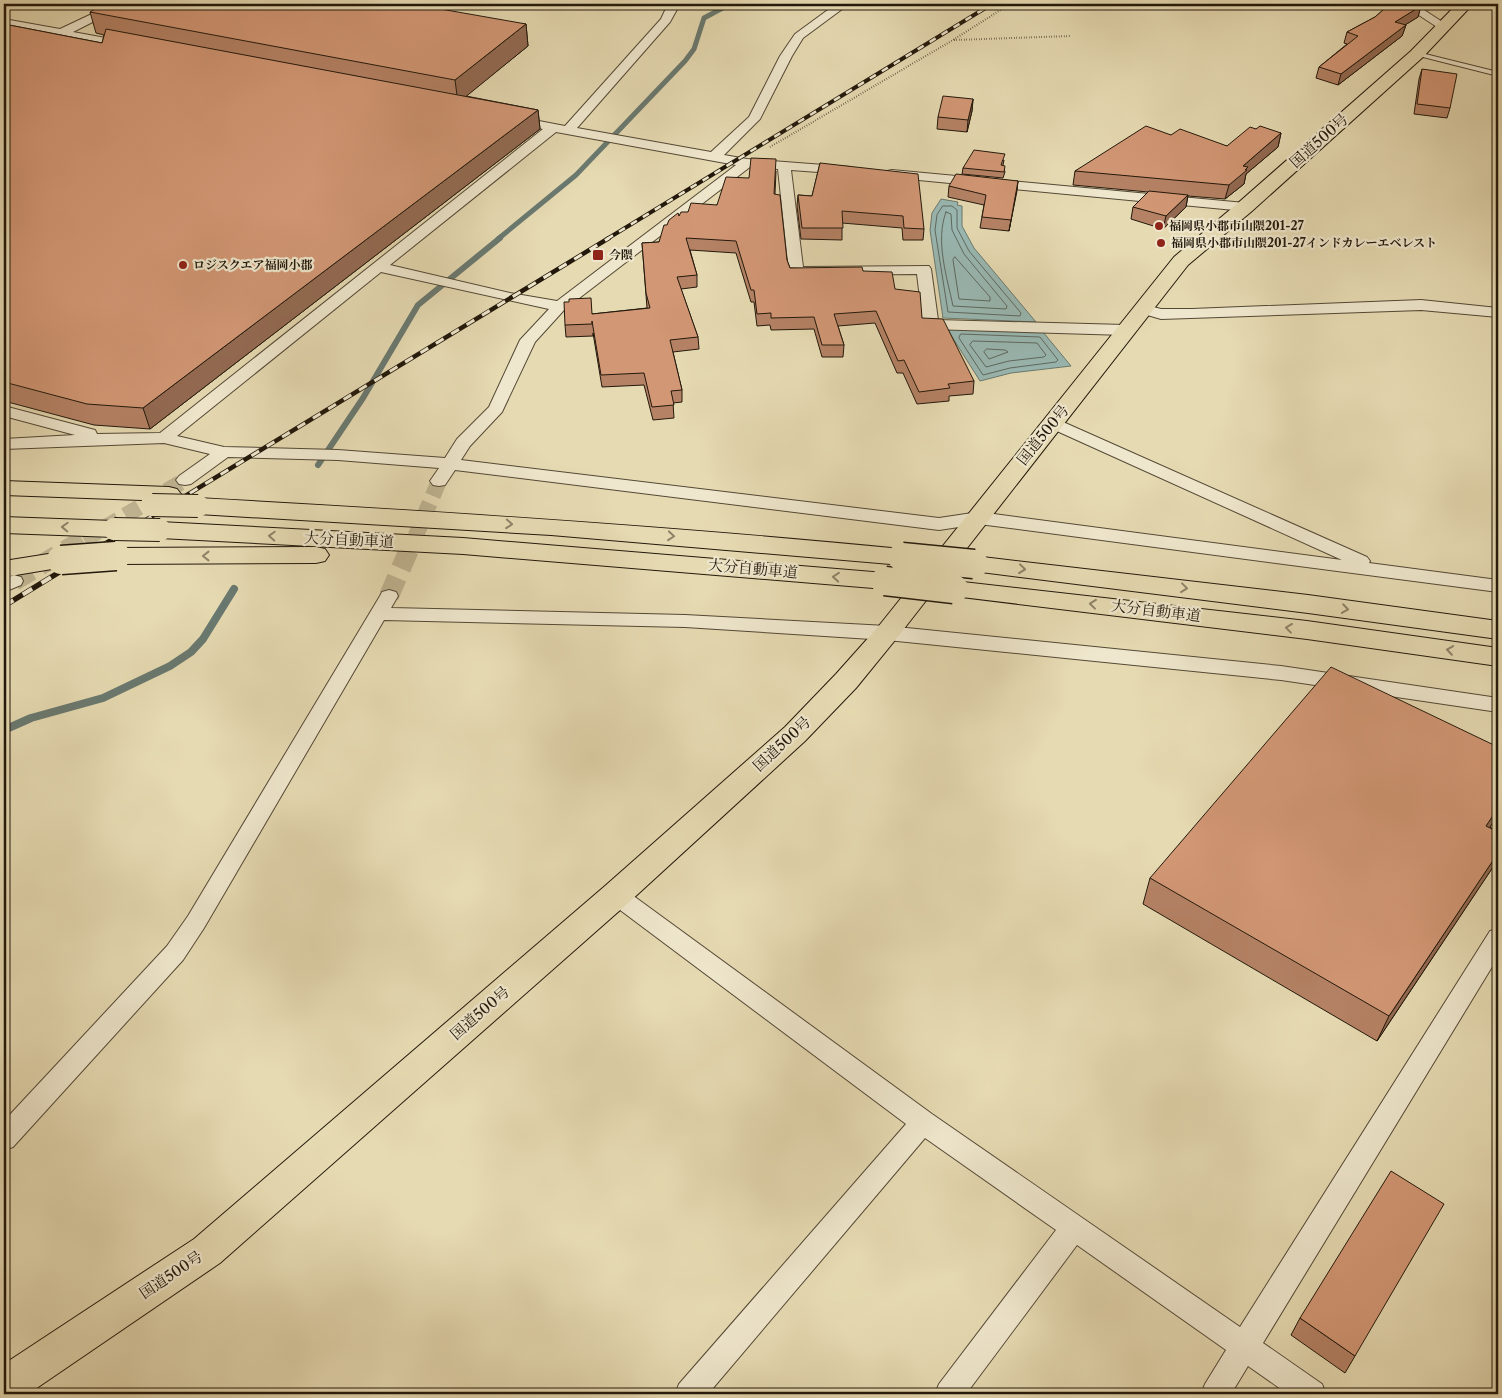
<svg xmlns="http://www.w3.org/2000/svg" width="1502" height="1398" font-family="'Libre Caslon Text','Noto Serif JP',serif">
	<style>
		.water { fill: #99b9b4; stroke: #697970 }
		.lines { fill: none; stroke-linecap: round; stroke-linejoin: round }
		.shore { stroke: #5e6860; stroke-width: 1 }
		.stream-far2 { stroke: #697970; stroke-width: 5 }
		.stream-far1 { stroke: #697970; stroke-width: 6 }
		.stream { stroke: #697970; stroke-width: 8 }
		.street-tunnel-far1 { stroke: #bfb391; stroke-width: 16; stroke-dasharray: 16 8; stroke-linecap: butt }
		.street-tunnel { stroke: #bfb391; stroke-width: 20; stroke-dasharray: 20 10; stroke-linecap: butt }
		.lane-casing { stroke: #534835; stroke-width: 2 }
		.street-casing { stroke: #534835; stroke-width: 2 }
		.highway-casing { stroke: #22180b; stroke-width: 2 }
		.path { stroke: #22180b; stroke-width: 2; stroke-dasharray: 0.5 2; stroke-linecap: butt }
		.lane { fill: #efe7cd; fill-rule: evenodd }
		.street { fill: #efe7cd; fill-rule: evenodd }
		.highway { fill: #e6dab2; fill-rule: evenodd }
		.rail-far2-casing { stroke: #22180b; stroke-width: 4 }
		.rail-far1-casing { stroke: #22180b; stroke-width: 4.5 }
		.rail-casing { stroke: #22180b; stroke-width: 5.5 }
		.rail-far2 { stroke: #efe7cd; stroke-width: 2.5; stroke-dasharray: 7; stroke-linecap: butt }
		.rail-far1 { stroke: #efe7cd; stroke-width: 3; stroke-dasharray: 9; stroke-linecap: butt }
		.rail { stroke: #efe7cd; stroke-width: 4; stroke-dasharray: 11; stroke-linecap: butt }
		.highway-bridge-far1-casing { stroke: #22180b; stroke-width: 24; stroke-linecap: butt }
		.highway-bridge-casing { stroke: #22180b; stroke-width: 31; stroke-linecap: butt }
		.highway-bridge-far1 { stroke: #e6dab2; stroke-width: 22 }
		.highway-bridge { stroke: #e6dab2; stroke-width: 28 }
		.wall { fill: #b58265; stroke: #22180b }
		.shaded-wall { fill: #936a52; stroke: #22180b }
		.building { fill: #d29775; stroke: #22180b }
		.oneway { stroke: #8e8367 }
		.poi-dot { fill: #8f2418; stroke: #efe7cd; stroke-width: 2 }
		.labels { text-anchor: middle; stroke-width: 4.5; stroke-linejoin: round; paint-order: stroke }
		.far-poi-label { font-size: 12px; font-weight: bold; fill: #22180b; stroke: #efe7cd; text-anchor: start }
		.street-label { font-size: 15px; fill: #22180b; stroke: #efe7cd }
	</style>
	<rect width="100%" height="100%" fill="#e6dab2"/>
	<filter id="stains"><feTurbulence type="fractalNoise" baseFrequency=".004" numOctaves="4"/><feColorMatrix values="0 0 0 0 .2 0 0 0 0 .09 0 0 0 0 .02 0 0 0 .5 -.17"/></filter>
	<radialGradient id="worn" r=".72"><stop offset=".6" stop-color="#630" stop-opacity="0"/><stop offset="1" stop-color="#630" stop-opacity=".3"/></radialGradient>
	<!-- water -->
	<g class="water">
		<path d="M941,199l17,3 -1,3 5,1v20l12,22 62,74 -93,-4 -13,-88 2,-17z"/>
		<path d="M950,329l93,3 28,34 -60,7 -31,8 -31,-49z"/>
	</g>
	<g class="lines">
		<!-- shore -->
		<g class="shore">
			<path d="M943,206h9l5,4v18l12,23 52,62 -1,3 -72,-4 -13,-82 2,-15z"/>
			<path d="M946,212l5,2 1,16 12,24 43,52 -1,3 -53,-3c-6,-29 -18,-65 -7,-94z"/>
			<path d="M955,257l35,40v4l-31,-2 -6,-39z"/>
			<path d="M961,334l79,3 18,23 -2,2 -46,6 -27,7 -24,-37z"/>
			<path d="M973,341l64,2 9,12 -2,2 -35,4 -23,6 -16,-22z"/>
			<path d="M987,349l18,1 3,2 -19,7 -5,-7z"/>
		</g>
		<!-- stream-far2 -->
		<path class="stream-far2" d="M498,239l78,-64 109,-114 9,-12 10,-31 26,-14"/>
		<!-- stream-far1 -->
		<path class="stream-far1" d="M318,465l45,-67 55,-93 82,-67"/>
		<!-- stream -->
		<path class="stream" d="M4,730l27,-12 72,-20 67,-32 21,-14 12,-13 31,-50"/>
		<!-- street-tunnel-far1 -->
		<g class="street-tunnel-far1">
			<path d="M84,540l101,-60"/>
			<path d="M414,540l25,-59"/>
		</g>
		<!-- street-tunnel -->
		<g class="street-tunnel">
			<path d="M14,581l72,-43"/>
			<path d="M389,596l25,-58"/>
		</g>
		<defs>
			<path id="lane" d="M1417,52l81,20v4l-83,-21 -1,-1z"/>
			<g id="street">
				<path d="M113,4h15l-55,28 60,11 2,3 -2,3 -4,1 -125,-25v-6l56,10z"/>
				<path d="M668,4h12l-10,18 -93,106 134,24 38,-35 31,-61 15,-22 41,-30h13l-46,34 -11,18 -32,63 -36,36 23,4 103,8 2,3 -7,4 -54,-4 12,97 126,-1 2,3 7,51 187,5 5,2 3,3 -3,3 -5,2 -194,-6 -5,-2 -3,-3 -6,-50 -126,1 -2,-3 -11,-103 -28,-2 -185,142 -30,33 -33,70 -32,34 -9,14 478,58 40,-6 363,48 -294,-133 -2,-4 2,-4 6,-1 313,139 3,4 -1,2 129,17v12l-519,-68 -40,6 -484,-60 -10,15 -6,1 -6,-1 -3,-4 9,-13 -101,-8 -110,-3 -37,27 -6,1 -6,-1 -3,-4 3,-4 31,-22 -46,-11 -160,6v-10l71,-4 -71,-19v-10l91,24 2,4 63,-1 383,-304 -35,-6 -1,-3 1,-3 5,-1 52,10 96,-107zM556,132l180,33 -179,136 -47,-8 -120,-28zM381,272l168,37 -29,31 -31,67 -32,32 -12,19 -107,-8 -114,-3 -47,-11z"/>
				<path d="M1402,4h13l35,23 -2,2h-8z"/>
				<path d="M892,170l353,33 7,4 -7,4 -358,-34 -2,-3 2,-3z"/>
				<path d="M1421,300l77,8v9l-77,-7 -260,9 -24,-7 -3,-3 3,-3 5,-2 19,5h31z"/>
				<path d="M14,575l7,2 2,4 -2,4 -17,7v-13z"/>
				<path d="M389,590l7,2 2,4 -7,12 294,7 202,11 394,40 217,32v14l-217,-32 -394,-40 -202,-13 -301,-7 -180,308 -21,32 -170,187 -9,3v-29l163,-175 21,-30 192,-320 2,-4z"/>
				<path d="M616,886l8,3 308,225 308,213 250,-396 8,-2v28l-235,386 59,41 4,10h-38l-40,-28 -17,28h-30l4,-10 21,-34 -149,-105 -111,149h-31l4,-10 117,-154 -131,-92 -217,256h-33l4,-10 227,-260 -298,-223 -3,-6 3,-6z"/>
			</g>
			<g id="highway">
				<path d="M1457,4h16l-50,53 -171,154 -64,54 -292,374 -40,49 -51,53 -178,163 -407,359 -192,131h-24v-30l190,-125 411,-353 180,-159 51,-53 42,-47 296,-370 64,-54 173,-152z"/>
				<path d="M4,481l165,6 8,2 4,5 -4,5 -8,2 -165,-6z"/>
				<path d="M198,498c235,13 470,28 704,51l9,2 4,6 -4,6 -9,2 -351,-30 -353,-21 -9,-3 -3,-5 3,-5z"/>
				<path d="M4,517l110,4 9,3 3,5 -3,5 -9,3 -110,-4z"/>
				<path d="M160,522l303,16 422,35 9,2 4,6 -4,6 -9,2 -422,-35 -303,-16 -9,-2 -3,-6 3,-6z"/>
				<path d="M316,547l9,2 4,6 -4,6 -9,2 -200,1 -9,-2 -4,-6 4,-6 9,-2z"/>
				<path d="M61,552l9,2 4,6 -4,6 -66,11v-16z"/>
				<path d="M974,556l334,39 190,26v18l-190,-26 -343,-43 -4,-6 4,-6z"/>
				<path d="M954,581l353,40 191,27v18l-191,-27 -362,-44 -4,-6 4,-6z"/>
			</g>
		</defs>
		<!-- lane casing -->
		<use href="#lane" class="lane-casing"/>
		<!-- street casing -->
		<use href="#street" class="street-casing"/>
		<!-- highway casing -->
		<use href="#highway" class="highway-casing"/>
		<!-- path -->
		<g class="path">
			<path d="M954,40l117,-4"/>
			<path d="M770,147l183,-107 57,-36"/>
		</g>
		<!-- lane -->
		<use href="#lane" class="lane"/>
		<!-- street -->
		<use href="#street" class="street"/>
		<!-- highway -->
		<use href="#highway" class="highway"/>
		<defs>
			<path id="rail-far2" d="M607,239l385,-235"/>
			<path id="rail-far1" d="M113,540l496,-302"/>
			<path id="rail" d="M4,606l111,-68"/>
		</defs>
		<!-- rail-far2 casing -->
		<use href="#rail-far2" class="rail-far2-casing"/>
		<!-- rail-far1 casing -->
		<use href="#rail-far1" class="rail-far1-casing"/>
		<!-- rail casing -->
		<use href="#rail" class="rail-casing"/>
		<!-- rail-far2 -->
		<use href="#rail-far2" class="rail-far2"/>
		<!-- rail-far1 -->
		<use href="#rail-far1" class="rail-far1"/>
		<!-- rail -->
		<use href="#rail" class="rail"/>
		<defs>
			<g id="highway-bridge-far1">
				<path d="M152,505l46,1"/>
				<path d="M114,529l46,1"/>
			</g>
			<g id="highway-bridge">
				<path d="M902,557l72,7"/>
				<path d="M61,560l55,-4"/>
				<path d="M885,581l69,8"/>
			</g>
		</defs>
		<!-- highway-bridge-far1 casing -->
		<use href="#highway-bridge-far1" class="highway-bridge-far1-casing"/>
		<!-- highway-bridge casing -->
		<use href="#highway-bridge" class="highway-bridge-casing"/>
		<!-- highway-bridge-far1 -->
		<use href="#highway-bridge-far1" class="highway-bridge-far1"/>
		<!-- highway-bridge -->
		<use href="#highway-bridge" class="highway-bridge"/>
	</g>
	<!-- wall -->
	<g class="wall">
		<path d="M4,4h19l-10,4 -9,-3z"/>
		<path d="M1390,4h47l-9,6 -7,-4 -3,11 -13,8h1l-4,11 -64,49 -22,-7 3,-11 28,-23 -3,-1 3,-11 28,-15z"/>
		<path d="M90,12l436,12 2,22 -62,50 72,14 2,19 -390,300 -56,-4 -90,-24v-377l98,19 2,-8 -8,-2z"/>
		<path d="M1422,69l28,39 -3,10 -33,-4 5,-35z"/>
		<path d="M973,99l-1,12 -5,21 -30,-3 1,-12z"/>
		<path d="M1256,129l25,4 -3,14 -32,27 -2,10 -19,15 -37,-3 -2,11 -23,22 -32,-10 2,-12 15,-15 -75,-7 2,-14 96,-36 56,11z"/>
		<path d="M1004,160l-1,5 2,7 -2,6 -41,-4 1,-6z"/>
		<path d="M820,163l104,66 -1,11h-20l-1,-12 -60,-5v17l-41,-1 -4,-33 1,-11 14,1z"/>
		<path d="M776,171l-1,23 12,66 3,8 73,3 32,18 27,29 52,63 -1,13 -24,2v5l-32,3 -14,-31h-6l-22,-50 -37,3 6,19 -1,12h-21l-8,-28 -43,1 -1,-5 -13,1 -3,-24h-3l-15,-49 -46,-3 7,25v12l-16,2 17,48 1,12 -26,3 9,38v12l-9,1 1,15 -21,2 -9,-35 -42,2 -9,-54v3l-27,1 -1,-12 27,-11 55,-6 -5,-65 17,-1 8,-17 12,-9 9,-4 29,-7 32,-27z"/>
		<path d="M1018,181l-9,50 -29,-3 4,-23 -36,-8 1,-11z"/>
		<path d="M1498,747v68l-8,12 8,5v26l-3,6 -118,177 -234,-137 7,-26z"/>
		<path d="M1300,1318l55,38 -10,17 -54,-38z"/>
	</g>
	<!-- shaded-wall -->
	<g class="shaded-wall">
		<path d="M12,4h11l-10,4z"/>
		<path d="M1430,4h7l-9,6z"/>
		<path d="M1421,6l-3,11 -26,16 3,-11z"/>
		<path d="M526,24l2,22 -70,57 -3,-23z"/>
		<path d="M1406,25l-4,11 -64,49 3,-11z"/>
		<path d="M973,99l-1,12 -5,21 1,-12z"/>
		<path d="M538,110l2,19 -390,300 -7,-21z"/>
		<path d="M1281,133l-3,14 -32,27 -2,10 -19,15 4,-14 14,-19z"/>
		<path d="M1018,181l-1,10 -8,40 2,-11z"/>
		<path d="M1188,195l-2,12 -23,22 3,-13z"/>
		<path d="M1498,808v7l-25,37 13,-26z"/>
		<path d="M1498,853v5l-3,6 -118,177 12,-25z"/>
	</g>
	<!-- building -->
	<g class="building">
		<path d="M103,4h309l114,20 -71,56 -365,-68z"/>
		<path d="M1390,4h28l3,2 -26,16 11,3 -65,49 -22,-7 39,-31 -11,-4 28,-15z"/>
		<path d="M4,24l98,19 4,-14 432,81 -395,298 -56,-4 -83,-22z"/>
		<path d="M1422,69l35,5 -7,34 -33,-4z"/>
		<path d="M943,96l30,3 -5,21 -30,-3z"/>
		<path d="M1146,126l25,9 9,-6 47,17 23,-19 6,2 4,-3 21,7 -38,33 5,1 -3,3h2l-18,15 -154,-14z"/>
		<path d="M974,150l31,4 -4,11 4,1 -1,6 -41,-4z"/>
		<path d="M751,158l25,1 -2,35 6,1 7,65 3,8 72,-1 1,4 29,1 3,17 25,3 2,26 21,1 31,62 -26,3 2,4 -31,4 -15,-32 -6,1 -22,-50 -42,3 10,31h-22l-8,-28 -43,1v-5l-14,1 -3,-24h-3l-15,-49 -50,-3 11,37 -20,2 21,60 -28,3 12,50 -11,1 3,14 -22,2 -8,-34 -43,2 -9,-54v3l-27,1 -1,-23h5v-3l22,-1 1,16 58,-6 -4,-15 -4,-50 17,-1 5,-17h3l2,-5 9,-7 1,3 2,-4h7l3,-9 26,2 9,-28 23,1z"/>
		<path d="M820,163l98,11 6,55 -20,-1 -1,-12 -61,-5 1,17h-41l-4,-33 14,1z"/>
		<path d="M956,174l62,7 -7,39 -29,-3 4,-22 -37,-9z"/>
		<path d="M1149,191l39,4 -22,21 -33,-9z"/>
		<path d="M1331,667l167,80v61l-12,18 12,6v21l-109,163 -239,-138z"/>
		<path d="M1391,1171l53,33 -89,152 -55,-38z"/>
	</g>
	<!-- one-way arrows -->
	<defs><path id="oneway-chevron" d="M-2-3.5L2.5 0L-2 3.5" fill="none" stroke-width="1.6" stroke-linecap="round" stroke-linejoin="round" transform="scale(1.25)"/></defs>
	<g class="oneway">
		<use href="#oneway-chevron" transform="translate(509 524) rotate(4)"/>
		<use href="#oneway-chevron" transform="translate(65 527) rotate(-178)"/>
		<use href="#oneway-chevron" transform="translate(272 536) rotate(-177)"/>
		<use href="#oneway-chevron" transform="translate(671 536) rotate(5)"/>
		<use href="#oneway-chevron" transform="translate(206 556) rotate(180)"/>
		<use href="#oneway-chevron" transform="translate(1022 569) rotate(6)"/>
		<use href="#oneway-chevron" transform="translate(836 577) rotate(-175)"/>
		<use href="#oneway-chevron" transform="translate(1184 588) rotate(7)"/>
		<use href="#oneway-chevron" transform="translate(1093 604) rotate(-174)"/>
		<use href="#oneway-chevron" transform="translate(1345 609) rotate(8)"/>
		<use href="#oneway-chevron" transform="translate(1289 628) rotate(-173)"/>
		<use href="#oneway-chevron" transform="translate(1450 650) rotate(-172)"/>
	</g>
	<!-- markers -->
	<g class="poi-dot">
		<circle cx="1159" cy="226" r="5"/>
		<circle cx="1161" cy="243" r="5"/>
		<rect x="592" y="249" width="12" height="12" rx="2.5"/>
		<circle cx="183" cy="265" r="5"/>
	</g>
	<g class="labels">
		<!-- far-poi labels -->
		<g class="far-poi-label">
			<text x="1169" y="230">福岡県小郡市山隈201-27</text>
			<text x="1171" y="247">福岡県小郡市山隈201-27インドカレーエベレスト</text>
			<text x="609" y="259">今隈</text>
			<text x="193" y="269">ロジスクエア福岡小郡</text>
		</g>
		<!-- street labels -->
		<g class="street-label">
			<text transform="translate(1319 141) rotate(-42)" y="5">国道500号</text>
			<text transform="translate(1043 435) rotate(-51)" y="5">国道500号</text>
			<text transform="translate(349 540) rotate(3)" y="5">大分自動車道</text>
			<text transform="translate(753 569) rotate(5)" y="5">大分自動車道</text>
			<text transform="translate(1156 611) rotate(7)" y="5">大分自動車道</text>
			<text transform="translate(782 744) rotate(-43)" y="5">国道500号</text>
			<text transform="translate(480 1013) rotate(-41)" y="5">国道500号</text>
			<text transform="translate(171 1275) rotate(-34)" y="5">国道500号</text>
		</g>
	</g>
	<!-- margin -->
	<rect width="1502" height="1398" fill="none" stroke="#e6dab2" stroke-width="20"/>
	<rect x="5" y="5" width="1492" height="1388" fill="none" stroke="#22180b" stroke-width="2.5"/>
	<rect x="10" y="10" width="1482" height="1378" fill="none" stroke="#22180b"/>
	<rect width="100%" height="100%" filter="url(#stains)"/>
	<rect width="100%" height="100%" fill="url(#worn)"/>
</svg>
